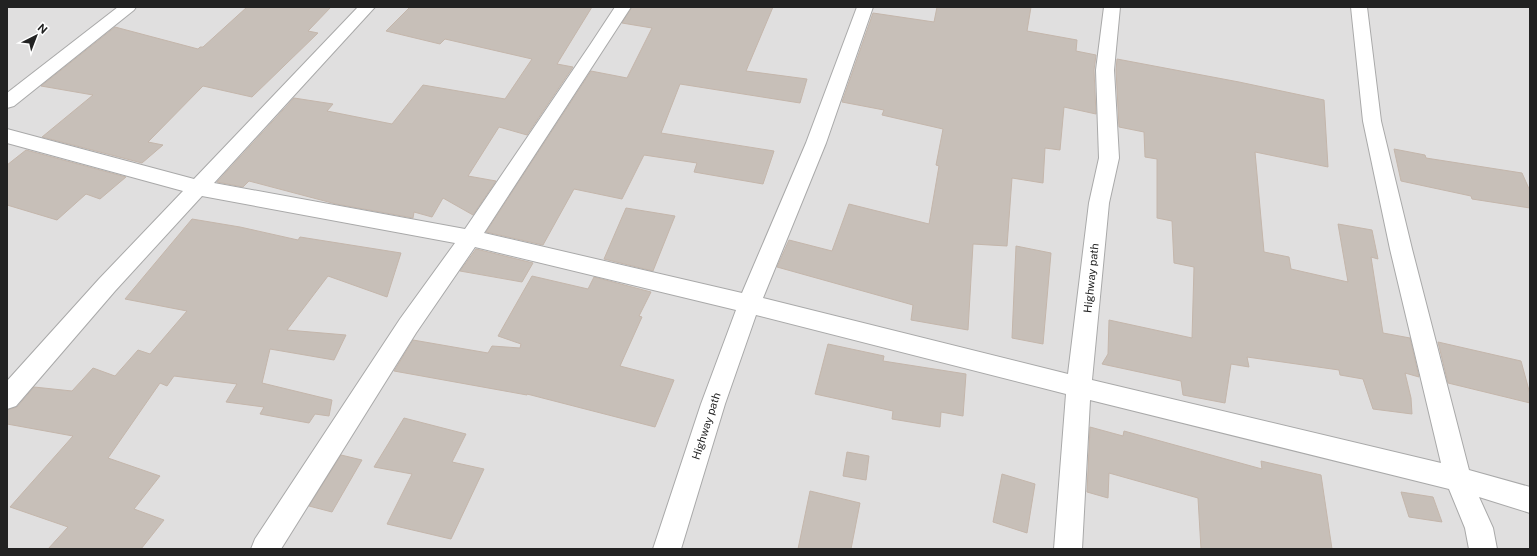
<svg xmlns="http://www.w3.org/2000/svg" width="1537" height="556" font-family="'Public Sans',sans-serif">
	<style>
		.residential { fill: #e0dfdf }
		.building { fill: #c7bfb8; stroke: #c4b6ab }
		.lines { fill: none; stroke-linecap: round; stroke-linejoin: round }
		.street-casing { stroke: #a9a9a9; stroke-width: 2 }
		.street { fill: #fff; fill-rule: evenodd }
		.labels { text-anchor: middle; stroke-width: 3.5; stroke-linejoin: round; paint-order: stroke }
		.street-label { font-size: 11px; fill: #222; stroke: #fff }
	</style>
	<rect width="100%" height="100%" fill="#f2efe9"/>
	<!-- residential -->
	<rect class="residential" x="7" y="7" width="1523" height="542"/>
	<!-- building -->
	<g class="building">
		<path d="M247,7h84l-23,24 10,2 -66,64 -49,-11 -55,56 15,3 -21,18 -100,-26 51,-42 -52,-9 74,-59 83,22 2,-2h3z"/>
		<path d="M410,7h182l-35,57 16,3 -46,68 -28,-8 -31,49 28,5 -23,34 -30,-17 -11,19 -18,-5 -1,6 -77,-14 -87,-23 -6,6 -26,-5 77,-84 39,6 -6,7 65,13 31,-39 82,14 27,-40 -87,-20 -5,5 -54,-13z"/>
		<path d="M632,7h141l-27,64 61,8 -7,24 -120,-19 -19,49 113,18 -11,33 -69,-12 3,-9 -53,-8 -22,44 -48,-10 -31,56 -57,-13 105,-161 36,7 25,-50 -30,-5z"/>
		<path d="M937,7h94l-4,24 50,9 -1,11 20,4 -2,15 2,44 -32,-7 -4,43 -15,-2 -2,35 -31,-5 -5,68 -34,-2 -5,86 -57,-10 2,-15 -136,-38 12,-27 43,11 17,-47 80,20 10,-58 -3,-1 7,-36 -61,-14 2,-5 -42,-8 31,-89 61,9z"/>
		<path d="M1117,59l122,23 85,18 4,67 -73,-15 9,100 25,5 2,12 57,13 -10,-58 34,6 6,29 -7,-2 12,76 27,5 9,39 -14,-4 6,25 1,16 -39,-5 -10,-30 -23,-4 -1,-5 -92,-13 2,10 -18,-3 -6,39 -42,-8 -2,-14 -79,-17 6,-10 1,-34 83,18 2,-71 -20,-4 -2,-42 -15,-3v-59l-12,-2 -1,-25 -25,-5 -3,-57z"/>
		<path d="M1394,149l31,6 1,3 96,15 8,18v17l-58,-9 -1,-3 -70,-15z"/>
		<path d="M26,150l100,27 -26,22 -14,-5 -29,26 -50,-15v-40z"/>
		<path d="M626,208l49,8 -22,55 -49,-12z"/>
		<path d="M192,219l48,8 58,13 2,-3 101,16 -14,44 -59,-21 -41,54 59,5 -12,25 -64,-11 -8,34 70,17 -3,16 -14,-2 -6,9 -49,-9 4,-7 -38,-5 11,-18 -63,-8 -7,10 -7,-3 -52,75 52,18 -26,33 30,11 -23,29h-93l20,-22 -58,-20 63,-71 -66,-12v-14l10,-3 17,-20 38,4 21,-23 22,8 23,-26 12,4 37,-43 -62,-12z"/>
		<path d="M1016,246l35,7 -8,91 -31,-6z"/>
		<path d="M476,249l57,14 -11,19 -62,-11z"/>
		<path d="M532,276l56,13 6,-12 57,15 -12,24 3,1 -22,49 54,14 -19,47 -128,-33v1l-133,-24 19,-31 75,13 4,-7 28,2 1,-4 -23,-8z"/>
		<path d="M1438,342l83,19 9,33v9l-82,-20z"/>
		<path d="M828,344l56,12 -1,5 83,13 -3,42 -22,-4 -1,15 -48,-8 1,-8 -78,-17z"/>
		<path d="M404,418l62,16 -14,28 32,7 -33,70 -64,-15 25,-50 -38,-7z"/>
		<path d="M1090,427l33,9 1,-5 138,38 -1,-8 60,14 11,74h-131l-3,-51 -89,-25 -1,25 -21,-6z"/>
		<path d="M847,452l22,4 -3,24 -23,-4z"/>
		<path d="M341,455l21,5 -30,52 -23,-6z"/>
		<path d="M1002,474l33,10 -8,49 -34,-11z"/>
		<path d="M810,491l50,12 -9,46h-53z"/>
		<path d="M1401,492l32,5 9,25 -33,-5z"/>
	</g>
	<g class="lines">
		<defs>
			<g id="street">
				<path d="M118,7h18l-2,3 -120,96 -7,2v-15z"/>
				<path d="M358,7h17l-161,176 251,46 125,-184 25,-38h16l-147,226 258,60 64,-150 51,-136h16l-47,136 -63,155 305,76 21,-171 10,-45 -3,-88 8,-63h16l-6,63 5,88 -10,45 -17,177 349,83 -51,-214 -27,-128 -12,-114h16l14,114 31,128 57,221 61,17v26l-51,-16 14,31 4,21h-28l-4,-21 -16,-39 -359,-89 -8,149h-28l12,-155 -310,-79 -31,89 -44,145h-28l48,-145 35,-94 -261,-63 -59,86 -135,216h-30l4,-10 145,-220 55,-76 -253,-47 -87,95 -99,115 -9,3v-28l92,-102 84,-88 -176,-48v-14l187,50z"/>
			</g>
		</defs>
		<!-- street casing -->
		<use href="#street" class="street-casing"/>
		<!-- street -->
		<use href="#street" class="street"/>
	</g>
	<g class="labels">
		<!-- street labels -->
		<g class="street-label">
			<text transform="translate(1091 278) rotate(-84)" y="4">Highway path</text>
			<text transform="translate(706 426) rotate(-72)" y="4">Highway path</text>
		</g>
	</g>
	<!-- border -->
	<rect width="1537" height="556" fill="none" stroke="#222222" stroke-width="16"/>
	<!-- north arrow -->
	<g transform="translate(36 36) rotate(42)" stroke="#ffffff" stroke-width="3" paint-order="stroke">
	<path d="M0-3L7 15L0 10L-7 15Z" fill="#222222"/>
	<text y="-6" font-size="11" font-weight="bold" text-anchor="middle" fill="#222222">N</text>
	</g>
</svg>
